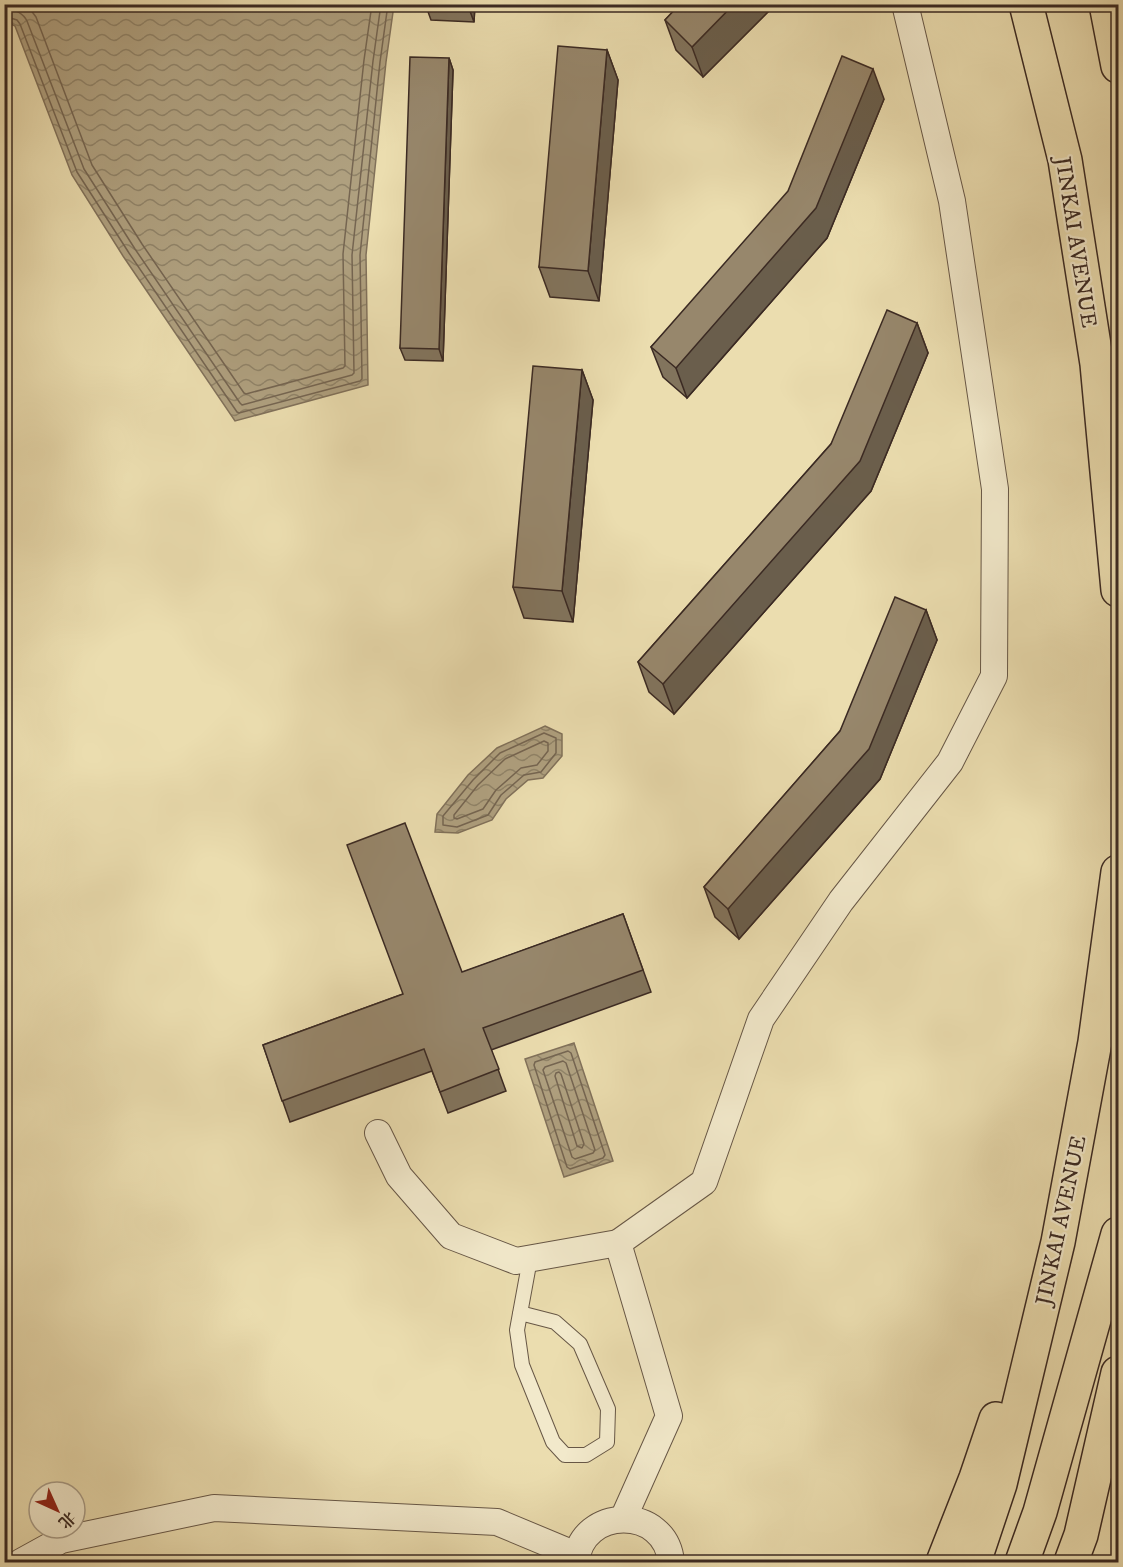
<svg xmlns="http://www.w3.org/2000/svg" width="1123" height="1567" font-family="'IM FELL DW Pica','Noto Serif SC',serif">
	<style>
		.water { fill: url(#water-waves); stroke: #81715a; stroke-width: 1.5 }
		.lines { fill: none; stroke-linecap: round; stroke-linejoin: round }
		.shore { stroke: #756551; stroke-width: 1.5 }
		.lane-casing { stroke: #675746; stroke-width: 16 }
		.street-casing { stroke: #675746; stroke-width: 28 }
		.primary-casing { stroke: #3b2a23; stroke-width: 36 }
		.lane { stroke: #f2e9cb; stroke-width: 14 }
		.street { stroke: #f2e9cb; stroke-width: 26 }
		.primary { stroke: #ebddaf; stroke-width: 33 }
		.wall { fill: #82745d; stroke: #3b2a23; stroke-width: 1.5 }
		.shaded-wall { fill: #6a5e4c; stroke: #3b2a23; stroke-width: 1.5 }
		.building { fill: #97876c; stroke: #3b2a23; stroke-width: 1.5 }
		.labels { text-anchor: middle; stroke-width: 4.5; stroke-linejoin: round; paint-order: stroke }
		.street-label { font-size: 22px; fill: #3b2a23; stroke: #f2e9cb }
	</style>
	<defs>
		<pattern id="water-waves" width="16" height="10" patternUnits="userSpaceOnUse" patternTransform="scale(1.5)"><rect width="16" height="10" fill="#afa07f"/><path d="M0 5q4-4 8 0t8 0" fill="none" stroke="#908368"/></pattern>
	</defs>
	<rect width="100%" height="100%" fill="#ebddaf"/>
	<filter id="stains"><feTurbulence type="fractalNoise" baseFrequency=".00333" numOctaves="4"/><feColorMatrix values="0 0 0 0 .2 0 0 0 0 .09 0 0 0 0 .02 0 0 0 .5 -.17"/></filter>
	<radialGradient id="worn" r=".72"><stop offset=".6" stop-color="#630" stop-opacity="0"/><stop offset="1" stop-color="#630" stop-opacity=".3"/></radialGradient>
	<!-- water -->
	<g class="water">
		<path d="M5,4l389,1 -8,57 -20,193 2,130 -133,36 -112,-165 -51,-81 -57,-149 -10,-5z"/>
		<path d="M545,726l17,8v22l-19,22 -15,2 -22,19 -14,21 -34,13 -23,-1 2,-18 31,-39 29,-27z"/>
		<path d="M574,1043l39,118 -49,16 -39,-118z"/>
	</g>
	<g class="lines">
		<!-- shore -->
		<g class="shore">
			<path d="M23,4l7,5 6,8 56,148 50,79 102,149 2,1 97,-26 2,-2 -2,-112 21,-194 8,-56"/>
			<path d="M4,8c9,1 19,5 23,13l57,148 51,80 105,154 2,2 110,-30 2,-2 -2,-118 21,-194 8,-57"/>
			<path d="M4,16l13,4 3,4 57,148 52,81 108,159 2,1 121,-32 2,-2 -2,-124 20,-193 8,-58"/>
			<path d="M544,733l12,5v15l-15,19 -17,3 -23,20 -13,20 -31,12 -14,-2v-9l30,-36 27,-27z"/>
			<path d="M544,741l4,2v8l-11,14 -16,3 -25,22 -13,19 -26,10 -3,-1v-3l24,-30 27,-26z"/>
			<path d="M568,1051l3,2 34,102 -2,3 -33,11 -3,-2 -33,-102 1,-3z"/>
			<path d="M563,1061l3,2 29,87 -2,3 -18,6 -3,-2 -29,-87 2,-3z"/>
			<path d="M556,1073l3,-1 2,2 23,70 -2,4 -5,-2 -22,-70z"/>
		</g>
		<defs>
			<path id="lane" d="M520,1313l35,9 25,22 28,65 -1,33 -21,13h-21l-12,-13 -31,-77 -5,-35 13,-71"/>
			<g id="street">
				<path d="M378,1133l21,43 52,60 65,25 102,-18"/>
				<path d="M623,1519l46,-103 -51,-173 86,-61 57,-163 80,-118 109,-139 44,-86 1,-187 -43,-288 -47,-197"/>
				<path d="M21,1562l40,-22 153,-32 283,14 79,33"/>
				<path d="M576,1562c5,-56 90,-57 95,0"/>
			</g>
			<g id="primary">
				<path d="M1026,4l39,156 32,204 21,226"/>
				<path d="M1106,4l12,62"/>
				<path d="M943,1562l33,-84 20,-59"/>
				<path d="M974,1562l26,-78 58,-242 37,-200 23,-170"/>
				<path d="M1022,1562l18,-50 78,-278"/>
				<path d="M1071,1562l10,-27 37,-162"/>
			</g>
		</defs>
		<!-- lane casing -->
		<use href="#lane" class="lane-casing"/>
		<!-- street casing -->
		<use href="#street" class="street-casing"/>
		<!-- primary casing -->
		<use href="#primary" class="primary-casing"/>
		<!-- lane -->
		<use href="#lane" class="lane"/>
		<!-- street -->
		<use href="#street" class="street"/>
		<!-- primary -->
		<use href="#primary" class="primary"/>
	</g>
	<!-- wall -->
	<g class="wall">
		<path d="M475,4l-1,18 -43,-2 -4,-11z"/>
		<path d="M680,4h92l-1,5 -68,68 -27,-27 -11,-30z"/>
		<path d="M607,50l11,30 -19,221 -49,-4 -11,-30z"/>
		<path d="M449,58l4,12 -10,291 -38,-1 -5,-12z"/>
		<path d="M884,99l-57,139 -140,160 -24,-21 -12,-30z"/>
		<path d="M917,323l11,30 -57,138 -197,223 -25,-22 -11,-30 193,-218z"/>
		<path d="M582,370l11,30 -20,222 -49,-4 -11,-31z"/>
		<path d="M926,610l11,30 -57,139 -141,160 -24,-22 -11,-30 136,-156z"/>
		<path d="M623,914l28,78 -160,58 15,41 -58,22 -16,-42 -142,51 -27,-77z"/>
	</g>
	<!-- shaded-wall -->
	<g class="shaded-wall">
		<path d="M470,4h5l-1,18 -4,-11z"/>
		<path d="M734,4h38l-1,5 -68,68 -11,-30z"/>
		<path d="M607,50l11,30 -19,221 -11,-30z"/>
		<path d="M449,58l4,12 -10,291 -4,-12z"/>
		<path d="M873,69l11,30 -57,139 -140,160 -11,-30z"/>
		<path d="M917,323l11,30 -57,138 -197,223 -11,-30z"/>
		<path d="M582,370l11,30 -20,222 -11,-31z"/>
		<path d="M926,610l11,30 -57,139 -141,160 -11,-30z"/>
	</g>
	<!-- building -->
	<g class="building">
		<path d="M427,4h43v7l-43,-2z"/>
		<path d="M680,4h54l-42,43 -27,-27z"/>
		<path d="M558,46l49,4 -19,221 -49,-4z"/>
		<path d="M842,56l31,13 -57,139 -140,160 -25,-21 137,-156z"/>
		<path d="M410,57l39,1 -10,291 -39,-1z"/>
		<path d="M887,310l30,13 -57,138 -197,223 -25,-22 193,-218z"/>
		<path d="M533,366l49,4 -20,221 -49,-4z"/>
		<path d="M895,597l31,13 -57,139 -141,160 -24,-22 136,-156z"/>
		<path d="M405,823l57,149 161,-58 20,56 -160,58 16,41 -59,23 -16,-43 -142,52 -19,-56 140,-51 -56,-149z"/>
	</g>
	<g class="labels">
		<!-- street labels -->
		<g class="street-label">
			<text transform="translate(1077 242) rotate(81)" y="8">JINKAI AVENUE</text>
			<text transform="translate(1060 1220) rotate(-78)" y="8">JINKAI AVENUE</text>
		</g>
	</g>
	<!-- margin -->
	<rect width="1123" height="1567" fill="none" stroke="#ebddaf" stroke-width="24"/>
	<rect x="6" y="6" width="1111" height="1555" fill="none" stroke="#3b2a23" stroke-width="3"/>
	<rect x="12" y="12" width="1099" height="1543" fill="none" stroke="#3b2a23" stroke-width="1.5"/>
	<!-- north arrow -->
	<g transform="translate(57 1510) rotate(135)"><circle r="28" fill="#f2e9cb" stroke="#a99d88" stroke-width="1.5"/>
	<path d="M0-4.5L10 22L0 15L-10 22Z" fill="#8f2418"/>
	<text y="-9" font-size="16" font-weight="bold" text-anchor="middle" fill="#3b2a23">北</text>
	</g>
	<rect width="100%" height="100%" filter="url(#stains)"/>
	<rect width="100%" height="100%" fill="url(#worn)"/>
</svg>
